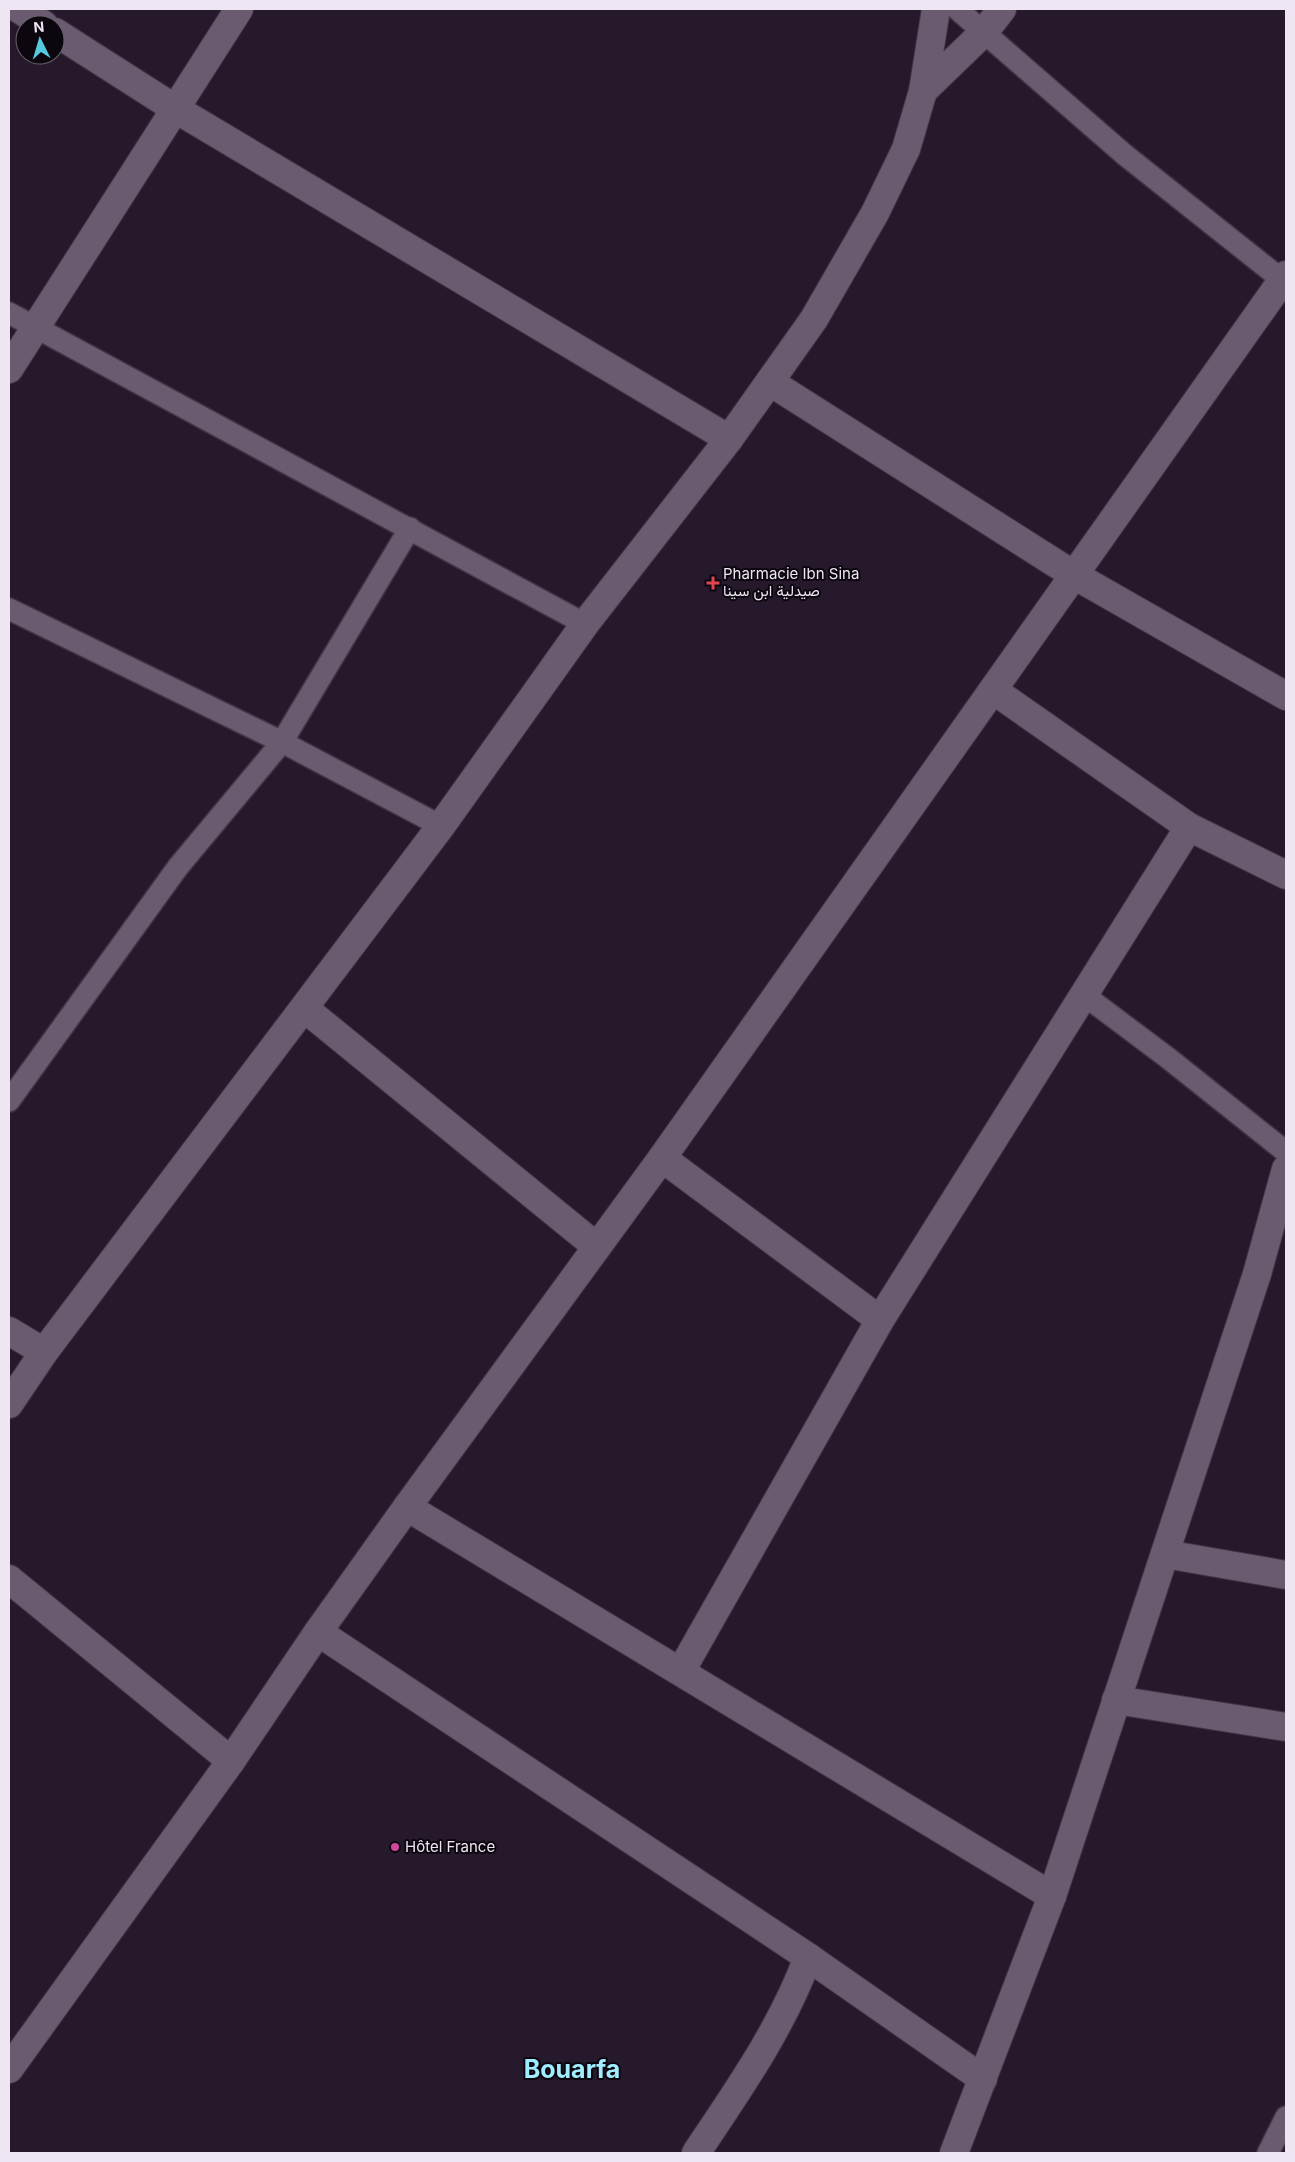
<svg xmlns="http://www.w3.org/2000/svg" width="1295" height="2162" font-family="Inter,Vazirmatn,sans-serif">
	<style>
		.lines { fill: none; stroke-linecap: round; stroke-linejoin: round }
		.lane-casing { stroke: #403645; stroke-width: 24 }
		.street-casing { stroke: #403645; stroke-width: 30 }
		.lane { stroke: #6a5b71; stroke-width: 21 }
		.street { stroke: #6a5b71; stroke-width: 28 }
		.health-dot { fill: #e0444e; stroke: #0c070f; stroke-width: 2 }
		.hotel-dot { fill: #d1479c; stroke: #0c070f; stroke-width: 2 }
		.labels { text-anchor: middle; stroke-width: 4; stroke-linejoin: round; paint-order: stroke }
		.poi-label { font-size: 15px; fill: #efe6f3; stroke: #0c070f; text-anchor: start }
		.town-label { font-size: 25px; font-weight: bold; fill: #9fedfe; stroke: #0c070f }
	</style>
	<rect width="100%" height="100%" fill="#26192c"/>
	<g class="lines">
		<defs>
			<g id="lane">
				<path d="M957,9l168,146 161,128"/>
				<path d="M9,313l576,311"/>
				<path d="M9,609l273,133 159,84"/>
				<path d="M1084,995l84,63 118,94"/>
				<path d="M9,1101l169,-234 104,-125 128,-214"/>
				<path d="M1268,2153l18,-36"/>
			</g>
			<g id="street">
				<path d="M19,9l25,16"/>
				<path d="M55,32l119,76 555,331"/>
				<path d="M923,91l61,-59 18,-23"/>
				<path d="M9,369l230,-360"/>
				<path d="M770,382l304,193 212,121"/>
				<path d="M993,690l196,137 97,48"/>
				<path d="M304,1008l293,239"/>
				<path d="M662,1158l218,162"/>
				<path d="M9,1331l35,21"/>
				<path d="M9,1404l35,-52 397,-526 144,-202 144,-185 85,-120 61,-106 31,-64 17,-58 13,-82"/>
				<path d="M407,1507l645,389"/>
				<path d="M1165,1554l121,21"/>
				<path d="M9,1579l222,182"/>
				<path d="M318,1632l490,325 175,122"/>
				<path d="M681,1671l199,-351 309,-493"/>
				<path d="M1116,1700l170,27"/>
				<path d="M9,2069l222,-308 87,-129 89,-125 255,-349 624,-883"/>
				<path d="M696,2153c42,-63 86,-125 112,-196"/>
				<path d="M954,2153l98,-257 205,-622 29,-105"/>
			</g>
		</defs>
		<!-- lane casing -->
		<use href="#lane" class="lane-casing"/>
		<!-- street casing -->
		<use href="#street" class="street-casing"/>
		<!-- lane -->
		<use href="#lane" class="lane"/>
		<!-- street -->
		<use href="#street" class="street"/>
	</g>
	<!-- markers -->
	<path class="health-dot" d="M710.5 575.5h5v5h5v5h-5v5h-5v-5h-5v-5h5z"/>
	<circle class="hotel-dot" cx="395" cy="1847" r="5"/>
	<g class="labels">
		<!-- poi labels -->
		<g class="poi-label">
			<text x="723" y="579">Pharmacie Ibn Sina<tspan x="723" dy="17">صيدلية ابن سينا</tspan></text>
			<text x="405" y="1852">Hôtel France</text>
		</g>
		<!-- town labels -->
		<g class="town-label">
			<text x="572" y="2078">Bouarfa</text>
		</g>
	</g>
	<!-- border -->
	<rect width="1295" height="2162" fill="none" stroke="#efe6f3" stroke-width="20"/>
	<!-- north arrow -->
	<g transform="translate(40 40) rotate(355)"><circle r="24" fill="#0c070f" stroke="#67606a"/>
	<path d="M0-4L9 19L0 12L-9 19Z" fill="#56c9e1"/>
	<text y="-8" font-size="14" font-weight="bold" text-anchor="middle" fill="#efe6f3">N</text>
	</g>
</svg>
